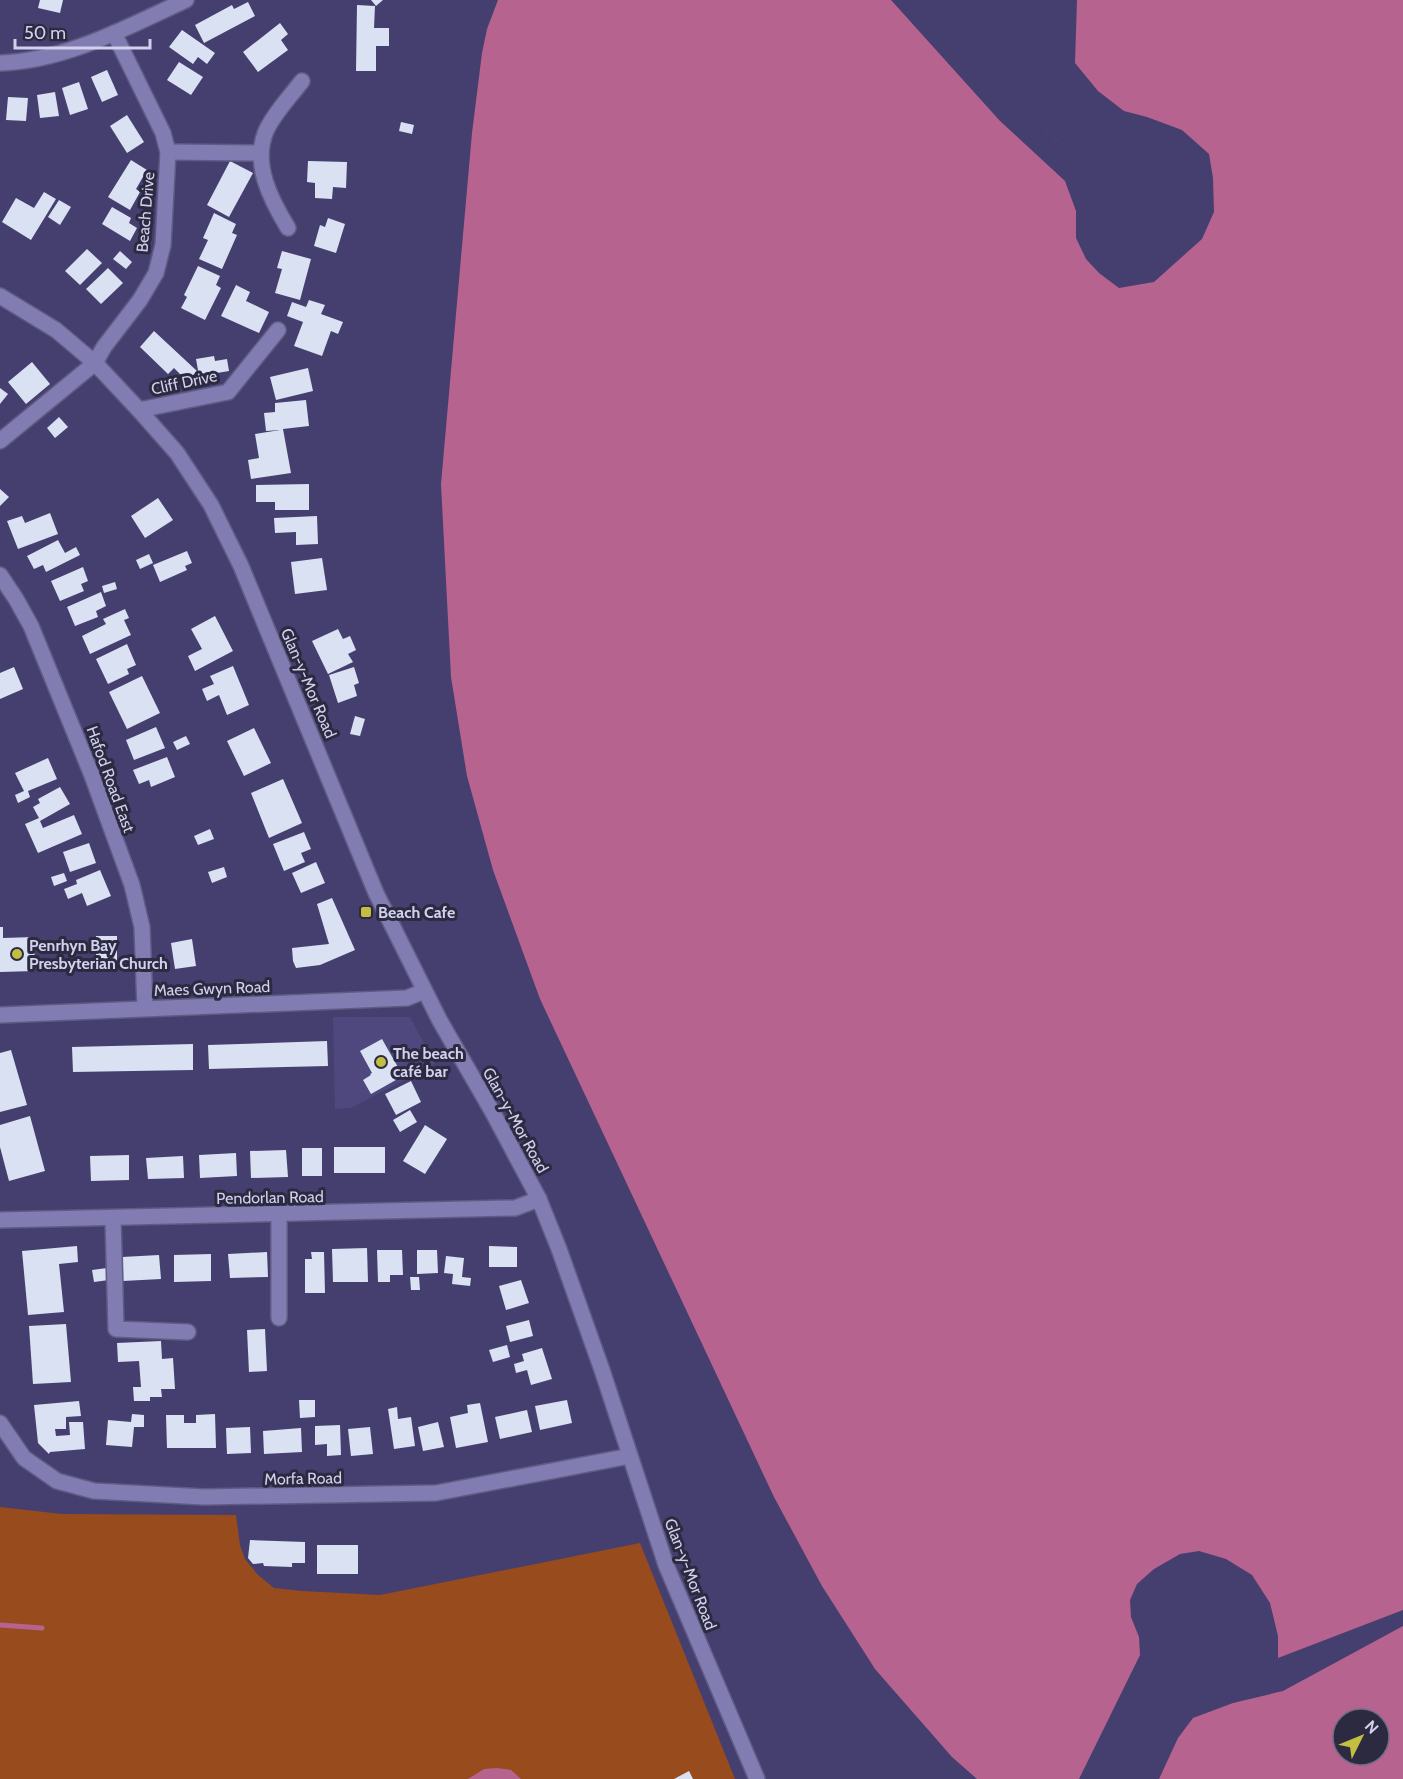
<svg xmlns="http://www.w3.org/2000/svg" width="1403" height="1779" font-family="Cabin,sans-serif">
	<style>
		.built { fill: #4f487f }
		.green { fill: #984b1d }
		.water { fill: #b7638f; fill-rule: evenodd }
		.pier { fill: #453f6f }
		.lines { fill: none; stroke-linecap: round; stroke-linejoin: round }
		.stream { stroke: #b7638f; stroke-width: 5 }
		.building { fill: #dae1f2 }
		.minor-casing { stroke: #615b84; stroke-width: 18 }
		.minor { stroke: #817cb1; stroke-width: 15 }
		.poi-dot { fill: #c1be40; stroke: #2c2a40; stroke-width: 2 }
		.labels { text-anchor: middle; stroke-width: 6; stroke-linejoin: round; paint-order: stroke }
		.street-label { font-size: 16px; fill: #d1d0ed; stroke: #2c2a40 }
		.poi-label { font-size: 16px; font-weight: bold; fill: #d1d0ed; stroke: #2c2a40; text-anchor: start }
	</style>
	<rect width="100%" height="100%" fill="#453f6f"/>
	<!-- built -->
	<path class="built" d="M333,1017h77l25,47 -84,44 -16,1z"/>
	<!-- green -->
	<path class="green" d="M0,1507l62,7 174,1 4,30 5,14 13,16 16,13 28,3 78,4 260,-52 95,236h-735z"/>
	<!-- water -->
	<g class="water">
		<path d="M498,0h417l45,53 115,103 8,-3 -76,-148 -7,-5h403v1779h-283l34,-61 20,-58 -13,11 -79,108h-105l-25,-22 -77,-88 -53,-83 -48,-89 -234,-498 -47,-129 -26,-94 -16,-99 -10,-193 31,-351 10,-80 5,-24zM1343,1719h36v36h-36z"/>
		<path d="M497,1768l14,2 10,9h-53l16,-10z"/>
	</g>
	<!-- pier -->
	<g class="pier">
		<path d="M891,0h28l43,51 63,60 38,34 12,8 4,-1 -4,-11 -31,-42 -20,-45 -19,-48 -8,-6h80l-2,63 23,28 26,20 23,6 35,13 27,24 4,24 1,34 -12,27 -48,43 -35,6 -20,-15 -13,-14 -10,-21v-27l-11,-30 -65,-60z"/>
		<path d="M1199,1551l27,8 26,16 18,28 8,33v22l125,-48v16l-120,65 -50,12 -40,15 -15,20 -19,41h-42l19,-30 15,-32 15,-36 3,-13 -6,5 -28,39 -23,39 -25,28h-8l61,-124 -1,-18 -8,-20 -1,-17 7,-16 17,-15 26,-15z"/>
	</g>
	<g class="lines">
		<!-- stream -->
		<path class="stream" d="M0,1625l42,3"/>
	</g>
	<!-- building -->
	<g class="building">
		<path d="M40,0h23l-3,13 -22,-5z"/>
		<path d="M371,0h12l-7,6z"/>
		<path d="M248,2l7,14 -51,27 -9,-18 37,-20 2,4z"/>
		<path d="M357,5l18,1 -1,22h15v18h-13v25h-20z"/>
		<path d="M280,23l8,11 -7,6 7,10 -30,22 -15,-20z"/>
		<path d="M182,30l33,23 -8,11 -9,-7 -5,7 -24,-17z"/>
		<path d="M179,62l24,15 -12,18 -24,-15z"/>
		<path d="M107,70l11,25 -16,7 -11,-25z"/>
		<path d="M79,82l9,27 -18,6 -8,-27z"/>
		<path d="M55,92l4,24 -19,2 -3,-23z"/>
		<path d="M8,97l20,1 -2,23 -20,-1z"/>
		<path d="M127,115l17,27 -17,11 -17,-27z"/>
		<path d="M401,122l13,3 -2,9 -13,-3z"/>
		<path d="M131,160l16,10 -11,19 4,3 -10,18 -22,-13z"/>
		<path d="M230,161l23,12 -24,44 -22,-12z"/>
		<path d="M308,161l39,1 -1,26 -13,-1 -1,12 -17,-1v-15l-8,-1z"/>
		<path d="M44,192l12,7 -25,41 -29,-18 14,-24 18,10z"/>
		<path d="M59,200l12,7 -11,18 -12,-8z"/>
		<path d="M112,207l19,11 -2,5 8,5 -7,13 -28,-17z"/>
		<path d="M214,213l22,11 -4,9 5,2 -15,34 -23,-10 9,-19 -5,-2z"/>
		<path d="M328,218l17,6 -9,29 -22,-7 6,-21 5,2z"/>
		<path d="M87,249l15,14 -22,22 -15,-14z"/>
		<path d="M120,251l12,11 -6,7 -13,-10z"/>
		<path d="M282,251l29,8 -11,41 -25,-7 7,-24 -5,-1z"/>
		<path d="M198,266l22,10 -4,9 5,3 -16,32 -24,-12 6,-11 -3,-2z"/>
		<path d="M108,268l15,15 -22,21 -15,-15z"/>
		<path d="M236,285l14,7 -4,9 23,11 -10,21 -38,-17z"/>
		<path d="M309,300l16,5 -4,9 22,8 -5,12 -7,-3 -9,25 -28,-10 9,-24 -16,-6 5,-14 14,5z"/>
		<path d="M154,331l43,40 -10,10 -13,-13 -6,6 -28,-27z"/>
		<path d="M214,356l1,5 12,-2 2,12 -30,5 -3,-17z"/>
		<path d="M32,362l18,22 -24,20 -18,-22z"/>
		<path d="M308,368l5,23 -37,9 -6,-23z"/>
		<path d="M0,388l8,6 -8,10z"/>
		<path d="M306,400l3,26 -26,3 8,44 -40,6 -3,-19 11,-2 -4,-24 25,-4 -14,1 -2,-18 11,-1v-9z"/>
		<path d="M59,417l9,10 -13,11 -8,-10z"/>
		<path d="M309,484v26h-34v-8h-19v-17z"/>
		<path d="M0,489l9,8 -9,9z"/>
		<path d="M158,498l15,22 -28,18 -14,-22z"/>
		<path d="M50,513l8,21 -40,15 -11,-28 15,-5 3,7z"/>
		<path d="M317,516l1,28 -22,1v-13l-21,1 -1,-15z"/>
		<path d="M58,540l7,13 11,-6 4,8 -34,17 -3,-7 -9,4 -7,-13z"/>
		<path d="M187,551l5,12 -7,3 2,4 -27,12 -7,-17z"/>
		<path d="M149,554l4,9 -13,6 -4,-9z"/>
		<path d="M322,558l5,32 -32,4 -4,-32z"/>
		<path d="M83,567l5,14 -7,3 3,7 -24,10 -9,-20z"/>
		<path d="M115,582l2,7 -13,4 -2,-7z"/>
		<path d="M101,592l5,14 -10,5 2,6 -23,9 -8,-19z"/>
		<path d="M125,609l4,9 -5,2 7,15 -41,19 -8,-18 24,-12 -3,-5z"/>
		<path d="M215,616l18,35 -38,20 -7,-15 14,-7 -11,-20z"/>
		<path d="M338,629l5,10 7,-3 6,14 -8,4 5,8 -25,12 -16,-33z"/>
		<path d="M127,644l9,21 -9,4 2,5 -21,10 -12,-25z"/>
		<path d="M233,666l16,39 -22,10 -8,-20 -12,6 -5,-12 12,-5 -4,-8z"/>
		<path d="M14,667l9,22 -23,10v-26z"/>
		<path d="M354,667l5,16 -5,2 3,11 -19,7 -9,-28z"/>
		<path d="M142,676l18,37 -33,16 -18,-37z"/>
		<path d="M355,716l10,3 -5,17 -10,-2z"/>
		<path d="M156,727l9,21 -31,12 -8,-20z"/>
		<path d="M254,728l17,35 -27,13 -17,-35z"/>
		<path d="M186,736l4,8 -13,6 -4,-8z"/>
		<path d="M167,757l8,20 -24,10 -2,-7 -10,4 -6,-14z"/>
		<path d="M48,758l9,21 -29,12 2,6 -12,6 -3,-8 9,-4 -9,-18z"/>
		<path d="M283,779l19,44 -33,15 -18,-45z"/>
		<path d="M60,787l10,17 -30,17 3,7 31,-13 8,19 -44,19 -13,-29 14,-6 -6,-11 7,-4 -2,-4z"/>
		<path d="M210,829l4,10 -16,6 -4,-9z"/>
		<path d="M304,832l7,17 -10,4 4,9 -21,9 -11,-27z"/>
		<path d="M89,843l7,20 -26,9 -7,-20z"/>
		<path d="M316,862l9,21 -24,10 -9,-20z"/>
		<path d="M224,867l3,10 -15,6 -4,-11z"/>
		<path d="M100,870l11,26 -24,10 -5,-13 -14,6 -4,-10 13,-5 -1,-4z"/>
		<path d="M64,873l3,8 -13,5 -3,-9z"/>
		<path d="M332,898l23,52 -35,15 -24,3 -3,-7 -1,-13 37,-4 -12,-40z"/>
		<path d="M0,927h3v11l31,-1 1,34 -35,1z"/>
		<rect x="96" y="936" width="21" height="32"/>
		<path d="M192,939l4,27 -21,3 -4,-26z"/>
		<path d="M382,1039l21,37 -32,18 -8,-14 8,-5 -1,-1 2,-1 -12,-22z"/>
		<path d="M327,1041l1,25 -119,3 -1,-24z"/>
		<path d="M193,1044v26l-120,2 -1,-25z"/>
		<path d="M11,1050l16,55 -27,7v-59z"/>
		<path d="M411,1081l10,21 -25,13 -11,-21z"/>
		<path d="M410,1110l7,12 -17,10 -7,-12z"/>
		<path d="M30,1116l15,55 -36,10 -9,-34v-22z"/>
		<path d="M425,1125l22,14 -22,35 -22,-13z"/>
		<rect x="334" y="1147" width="51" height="26"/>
		<rect x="302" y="1148" width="20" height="28"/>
		<path d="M286,1150l2,27 -37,1 -1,-27z"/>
		<path d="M236,1153l1,23 -37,2 -1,-23z"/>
		<path d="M129,1155v25l-38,1 -1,-25z"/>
		<path d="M183,1156l1,22 -36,1 -2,-21z"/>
		<path d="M77,1246l1,16 -19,2 5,48 -36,3 -6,-64z"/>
		<path d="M489,1246l28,1v20h-28z"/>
		<path d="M367,1248l1,34h-35l-1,-33z"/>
		<path d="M377,1250h25l1,25h-13v7h-12z"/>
		<path d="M417,1250h20l1,23 -21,1z"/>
		<path d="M267,1252l1,25 -38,1 -2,-24z"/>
		<path d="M311,1252h13l1,41h-20v-34h7z"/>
		<path d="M211,1254v27l-37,1v-27z"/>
		<path d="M159,1255l2,24 -38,2 -1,-24z"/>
		<path d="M446,1256l18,2 -2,19 9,1 -1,8 -18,-2 1,-10 -9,-1z"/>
		<path d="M107,1268l2,12 -15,2 -2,-12z"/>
		<path d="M410,1277h9l1,13h-9z"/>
		<path d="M521,1280l8,23 -23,7 -7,-24z"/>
		<path d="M529,1320l4,16 -23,6 -4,-16z"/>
		<path d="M66,1324l5,58 -38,2 -4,-58z"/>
		<path d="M265,1329l2,42 -18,1 -2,-42z"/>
		<path d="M161,1341l1,18 11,-1 2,31h-14l1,8h-12v4h-16l-1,-14h8l-2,-26 -21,1 -1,-19z"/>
		<path d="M507,1345l3,12 -17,5 -4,-12z"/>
		<path d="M542,1348l10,31 -21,6 -4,-15 -11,3 -2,-9 10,-3 -2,-7z"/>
		<path d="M299,1400h16v17l-15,1z"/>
		<path d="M567,1400l5,23 -32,7 -5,-24z"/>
		<path d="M79,1401l2,15 -15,1v12h-11l1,7 14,-1 -1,-13h14l2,27 -35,3 -1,2 -11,-11 -4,-38z"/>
		<path d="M480,1403l8,39 -32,6 -6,-31 18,-4 -1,-8z"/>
		<path d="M397,1407l1,12 13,-2 4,29 -21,3 -6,-40z"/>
		<path d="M527,1410l5,22 -32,7 -5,-22z"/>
		<path d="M132,1414l12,1v12h-10l-2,20 -26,-2 2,-25 23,2z"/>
		<path d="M215,1414l1,34h-49l-1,-33h18v8h12v-8z"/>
		<path d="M438,1422l6,25 -21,4 -5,-24z"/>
		<path d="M340,1425l1,30 -14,1v-12l-12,1v-19z"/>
		<path d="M250,1427l1,26 -24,1 -1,-26z"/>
		<path d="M370,1427l3,27 -22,2 -3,-27z"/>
		<path d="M301,1428l1,24 -38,2 -1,-23z"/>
		<path d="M250,1540l55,2v21h-13v4l-28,-1 -1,-3 -10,1 -5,-6z"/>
		<rect x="317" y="1545" width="41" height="29"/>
		<path d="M689,1771l4,8h-19z"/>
	</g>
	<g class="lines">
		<defs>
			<g id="minor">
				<path d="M0,63c66,-2 127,-36 186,-63"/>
				<path d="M168,152l92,1"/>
				<path d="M288,228c-17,-28 -36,-64 -22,-97 8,-18 24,-34 36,-50"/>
				<path d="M0,296l56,34 39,33 44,47 38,43 34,52 30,61 135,327 64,128 52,90 47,88 20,50 43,121 64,195 91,214"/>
				<path d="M139,410l89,-18 50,-62"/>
				<path d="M0,441l95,-78 9,-16 36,-47 16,-27 7,-28 5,-93 -5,-19 -49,-100"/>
				<path d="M0,575l16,24 15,27 60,147 41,112 10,42 3,81"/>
				<path d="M0,1015l407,-17 17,-7"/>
				<path d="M113,1218l3,111 72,3"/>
				<path d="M0,1220l515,-12 24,-9"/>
				<path d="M279,1318v-104"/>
				<path d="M0,1423l24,35 33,23 37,10 110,6 232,-4 194,-37"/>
			</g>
		</defs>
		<!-- minor casing -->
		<use href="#minor" class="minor-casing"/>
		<!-- minor -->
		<use href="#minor" class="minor"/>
	</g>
	<!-- markers -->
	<g class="poi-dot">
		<rect x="360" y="906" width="12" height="12" rx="3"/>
		<circle cx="17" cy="954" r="6"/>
		<circle cx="381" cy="1062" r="6"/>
	</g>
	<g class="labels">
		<!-- street labels -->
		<g class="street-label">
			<text transform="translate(145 212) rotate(-85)" y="6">Beach Drive</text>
			<text transform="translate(184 382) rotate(-12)" y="6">Cliff Drive</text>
			<text transform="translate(309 683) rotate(67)" y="6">Glan-y-Mor Road</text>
			<text transform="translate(111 779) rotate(70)" y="6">Hafod Road East</text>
			<text transform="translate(212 988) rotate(-2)" y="6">Maes Gwyn Road</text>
			<text transform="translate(516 1120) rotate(61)" y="6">Glan-y-Mor Road</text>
			<text transform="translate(270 1197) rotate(-1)" y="6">Pendorlan Road</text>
			<text transform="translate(303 1478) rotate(-1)" y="6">Morfa Road</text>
			<text transform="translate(691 1574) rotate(69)" y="6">Glan-y-Mor Road</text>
		</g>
		<!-- poi labels -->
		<g class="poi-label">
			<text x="378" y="918">Beach Cafe</text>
			<text x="29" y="951">Penrhyn Bay<tspan x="29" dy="18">Presbyterian Church</tspan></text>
			<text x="393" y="1059">The beach<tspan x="393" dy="18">café bar</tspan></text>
		</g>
	</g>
	<!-- north arrow -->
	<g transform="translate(1361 1737) rotate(47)"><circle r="28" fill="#2c2a40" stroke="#6e6c85" stroke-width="1.5"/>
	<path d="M0-4.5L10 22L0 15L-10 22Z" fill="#c1be40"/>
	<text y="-9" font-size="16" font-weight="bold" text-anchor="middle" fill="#d1d0ed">N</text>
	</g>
	<!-- scale -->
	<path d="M15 39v9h135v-9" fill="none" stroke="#d1d0ed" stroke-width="3"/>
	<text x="24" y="39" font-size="18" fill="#d1d0ed" stroke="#2c2a40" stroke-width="4.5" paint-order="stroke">50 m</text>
</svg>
